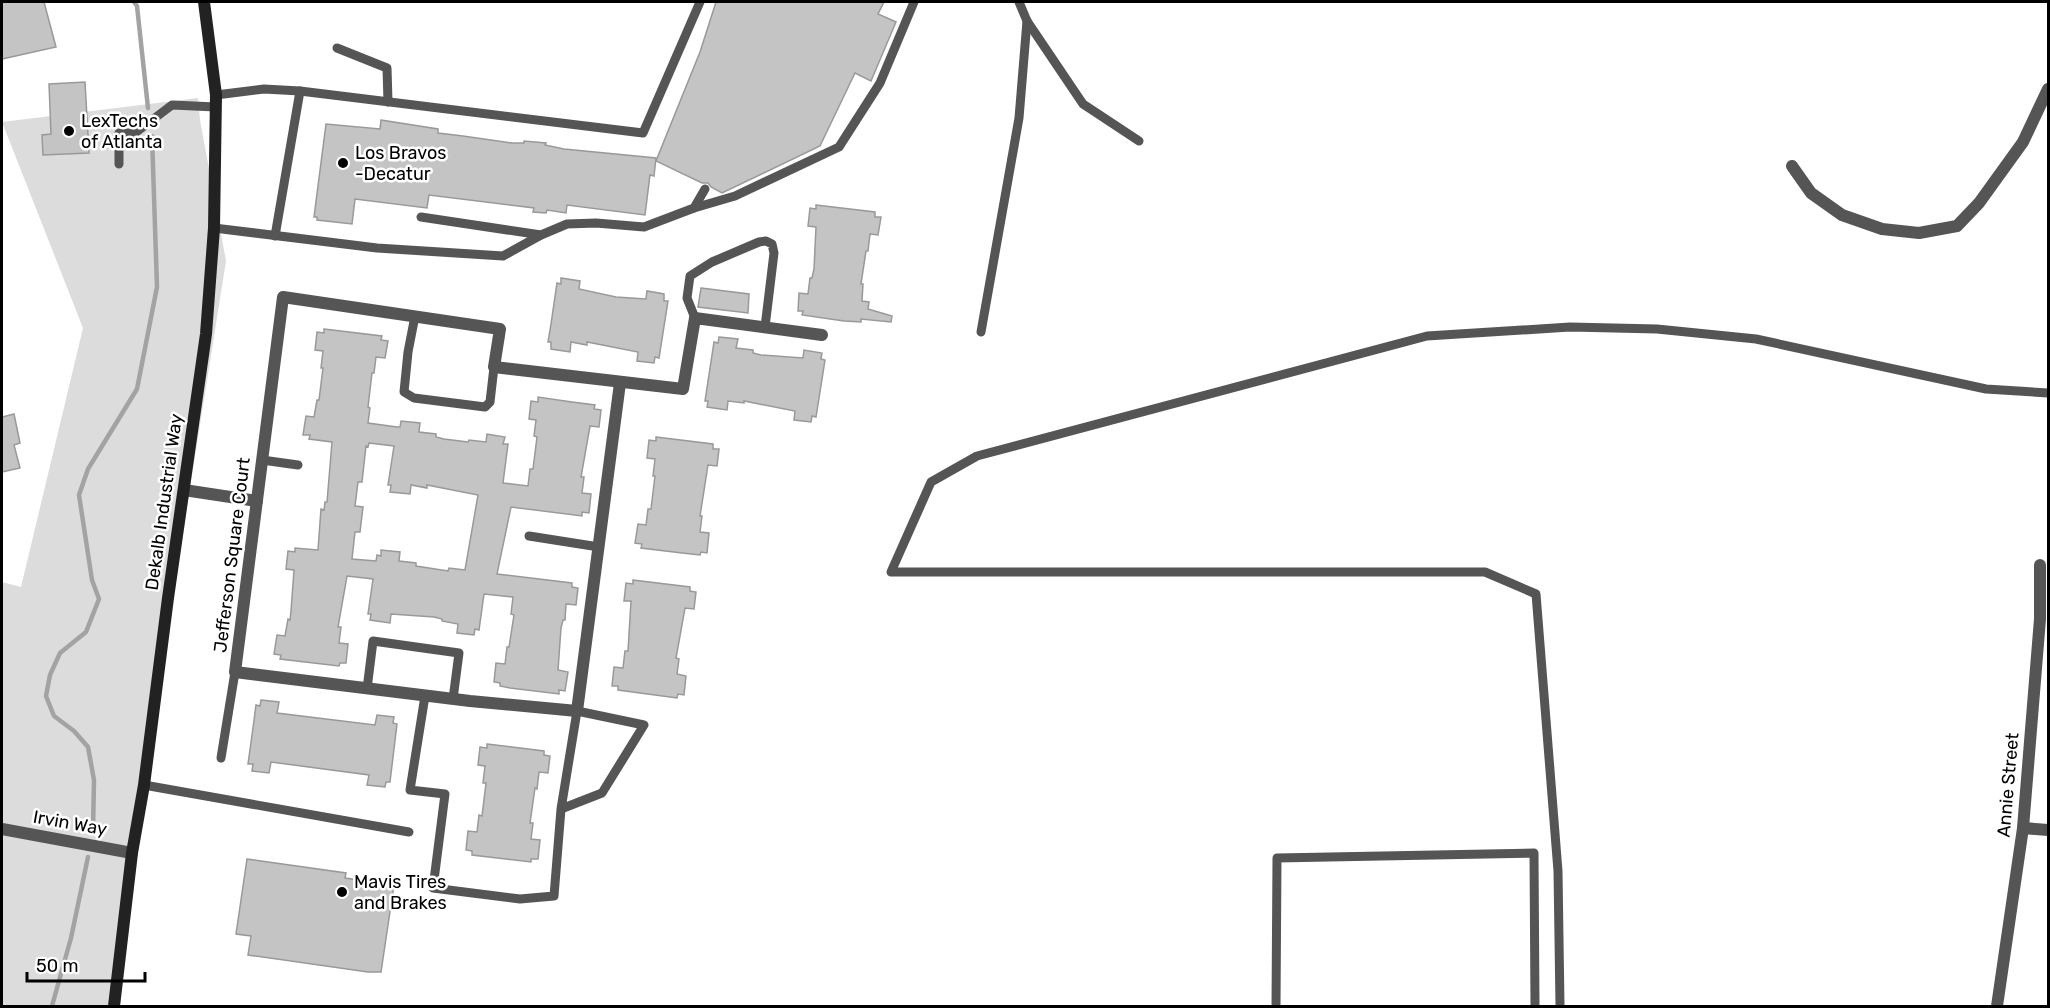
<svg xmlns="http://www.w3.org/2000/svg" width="2050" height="1008" font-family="Rubik,sans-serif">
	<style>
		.green { fill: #dcdcdc }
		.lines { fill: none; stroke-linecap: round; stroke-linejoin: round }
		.stream { stroke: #a3a3a3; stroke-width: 4.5 }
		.building { fill: #c4c4c4; stroke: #999; stroke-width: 1.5; fill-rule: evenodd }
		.service { stroke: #555; stroke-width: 9 }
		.minor { stroke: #555; stroke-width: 12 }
		.secondary { stroke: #222; stroke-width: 12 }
		.poi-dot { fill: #000; stroke: #fff; stroke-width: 2 }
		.labels { text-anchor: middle; stroke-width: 5; stroke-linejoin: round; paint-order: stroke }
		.poi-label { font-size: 18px; fill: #000; stroke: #fff; text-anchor: start }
		.street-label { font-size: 18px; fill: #000; stroke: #fff }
	</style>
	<rect width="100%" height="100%" fill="#fff"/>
	<!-- green -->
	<path class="green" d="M198,98l2,22 26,141 -80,504 -26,241h-118v-424l19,5 62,-259 -81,-206z"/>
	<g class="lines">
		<!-- stream -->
		<g class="stream">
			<path d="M134,2l3,4 11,102"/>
			<path d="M93,831l1,-51 -6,-33 -14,-16 -20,-15 -8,-20 4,-21 10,-22 26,-21 13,-33 -7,-19 -13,-85 9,-26 49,-80 20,-102 -5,-151"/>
			<path d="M52,1006l19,-68 17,-81"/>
		</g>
	</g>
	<!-- building -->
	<g class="building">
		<path d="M2,2h42l12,45 -54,12z"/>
		<path d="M716,2h168l-6,12 18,8 -25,59 -16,-8 -35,73 -98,47 -11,-6 -3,-4h-6l-46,-22 44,-109z"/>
		<path d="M85,82l4,71 -46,2 -1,-20 9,-1 -2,-50z"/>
		<path d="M381,120l57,9v4l25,3 49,7h12v-2l22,2 -1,2 19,4 92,9 -2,18 -4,-1 -5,40 -78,-10 -1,8 -19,-3 -1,3 -13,-1 1,-4 -105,-13 -2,13 -72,-9 -3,25 -35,-4v-3h-3l12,-93 54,5z"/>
		<path d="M816,205l59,7v5h6l-3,18 -8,-1 -2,17h-2l-5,33h2l-1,17 7,1 -1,7 24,7 -1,6 -30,-3v3l-17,-1 -42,-6 1,-4h-5l1,-18 9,1 2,-16h2l2,-9 2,-42 -8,-1 2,-18 6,1z"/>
		<path d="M561,278l19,3 -1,8 37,8 30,2 1,-8 17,3v7h4l-9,57 -4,-1 -1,6 -17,-2 1,-9 -51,-10v3l-16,-3 -1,10 -19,-3v-7h-3l3,-18 6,-41 4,1z"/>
		<path d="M701,288l48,6 -1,19 -50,-6z"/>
		<path d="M324,329l58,7 -1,4 7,1 -3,17 -9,-1 -2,16h-2l-4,34 2,1 -2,15 29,4h3l1,-6 19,2 -1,9 17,2v3l8,2 24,3 1,-2 17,2 1,-8 18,3 -2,7h5l-5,39 25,3 2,-17h3l4,-32 -3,-1 2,-16 -7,-1 2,-18 7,1v-5l34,5 23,3 -1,4 7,1 -2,17 -9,-1 -9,51h3l-2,16 9,1 -2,19 -7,-1v4l-71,-9 -14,67 75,9v4l6,1 -2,17 -10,-1 -1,16h-2l-2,8 -3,42 10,2 -3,19 -6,-1v4l-49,-6 -10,-2v-3l-6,-1 2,-19 9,1 2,-17h2l5,-32 -3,-1 2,-17 -29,-3 -5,36 -4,-1 -1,6 -17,-2 1,-9 -16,-3v-2l-8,-2 -43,-3 -1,9 -20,-3 1,-6h-3l5,-35 -26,-3 -9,51h3l-2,16 9,1 -2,19h-6l-1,3 -59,-7 1,-4 -7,-1 3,-19 8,1 3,-17 2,1 1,-9 3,-41 -8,-1 2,-18 7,1v-4l23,2 3,-41 3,1 1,-8h2l5,-60 -23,-3 1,-4h-7l3,-19 8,1 3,-17h2l4,-32h-2l2,-17 -8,-1 2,-18 7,1zM369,443l25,3 -6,39h3l-1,7 20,2 1,-9 16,3v-3l51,10 -13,75 -16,-2 -1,3 -32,-5v-3l-17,-2 1,-9 -19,-2v6l-4,-1 -1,6 -24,-2 3,-27h5l3,-25 -8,-1 3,-24h4l4,-36 2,1z"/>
		<path d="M719,337l19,2 -2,9 17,2v3l8,2 42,3 1,-8 18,3 -1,6 4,1 -9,57 -4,-1 -1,6 -17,-2 1,-9 -51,-10v2l-16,-2 -1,9 -20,-3 1,-6h-3l9,-59 4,1z"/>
		<path d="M14,414l6,29 -6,2 6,23 -18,4v-55z"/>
		<path d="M656,437l57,7v5h6l-2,17 -9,-1 -8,51h2l-2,16 9,1 -2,20 -6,-1 -1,3 -18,-2 -41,-5 1,-4 -7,-1 3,-19 8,1 2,-16h3l4,-33h-2l2,-17 -8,-1 2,-18 7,1z"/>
		<path d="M633,580l57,7v4l6,1 -2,17 -9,-1 -9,50 3,1 -2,15 9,2 -2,19 -6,-1 -1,4 -59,-8v-4h-6l2,-19 9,1 2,-17h3l3,-50h-7l2,-18 7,1z"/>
		<path d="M261,700l18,2 -2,11 98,12 2,-10 17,2 -1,6 4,1 -7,58h-4l-1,5 -18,-2 2,-10 -98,-13 -2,11 -17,-2 1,-7h-5l5,-36 3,-23 4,1z"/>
		<path d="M487,744l57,7v4l6,1 -2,17 -9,-1 -2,17 -2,-1 -5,35h3l-2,16 9,1 -2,19h-7v3l-59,-7v-4l-6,-1 2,-19 9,1 2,-17 3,1 4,-33h-3l2,-17 -7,-1 2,-18 7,1z"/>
		<path d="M247,859l99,14 -1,5 49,7 -13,87h-13l-120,-17 3,-19 -15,-2z"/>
	</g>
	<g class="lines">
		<!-- service -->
		<g class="service">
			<path d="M1019,2l8,19 56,83 56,37"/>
			<path d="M337,48l50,20 1,34"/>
			<path d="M216,95l48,-6 36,2 343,42 57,-131"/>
			<path d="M119,164v-31h16l37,-28 44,2"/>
			<path d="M694,208l41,-12 104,-49 41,-64 34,-81"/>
			<path d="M421,217l120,18"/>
			<path d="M214,228l163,20 126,8 38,-21 26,-11 29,-1 48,4 50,-19 11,-19"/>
			<path d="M275,236l25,-145"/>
			<path d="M415,316l-7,36 -4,40 10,6 71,9 5,-5 4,-35"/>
			<path d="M695,318l-8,-20 3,-22 22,-14 47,-20 7,-1 6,3 2,9 -9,74"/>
			<path d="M981,332l38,-214 8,-97"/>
			<path d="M262,460l36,5"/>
			<path d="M529,536l70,11"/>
			<path d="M367,689l6,-48 86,12 -6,46"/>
			<path d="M425,696l-15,94 35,4 -12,94 87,11 34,-3 7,-87 16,-98 67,14 -42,68 -41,16"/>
			<path d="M221,758l14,-86"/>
			<path d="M144,785l265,47"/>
			<path d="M1276,1006l1,-148 257,-5 1,153"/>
			<path d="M1560,1006l-2,-135 -22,-277 -51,-22h-594l40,-90 46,-26 450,-120 143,-9 87,2 99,10 230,50 62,4"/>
		</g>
		<!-- minor -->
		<g class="minor">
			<path d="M1792,166l19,27 31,22 40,14 37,4 38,-7 22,-23 44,-61 25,-53"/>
			<path d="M620,383l-43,328 -107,-10 -235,-29 48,-375 217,32 -6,38 189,22 12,-71 127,17"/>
			<path d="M184,490l73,11"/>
			<path d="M2023,828l25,2"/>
			<path d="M2,829l130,24"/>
			<path d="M1997,1006l26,-178 17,-209v-54"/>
		</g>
		<!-- secondary -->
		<path class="secondary" d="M114,1006l18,-153 12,-68 24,-187 38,-264 8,-106 2,-133 -12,-93"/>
	</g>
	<!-- markers -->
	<g class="poi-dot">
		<circle cx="69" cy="131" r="6"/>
		<circle cx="343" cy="163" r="6"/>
		<circle cx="342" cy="892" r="6"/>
	</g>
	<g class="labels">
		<!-- poi labels -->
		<g class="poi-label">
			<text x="81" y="127">LexTechs<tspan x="81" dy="21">of Atlanta</tspan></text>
			<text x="355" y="159">Los Bravos<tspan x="355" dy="21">-Decatur</tspan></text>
			<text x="354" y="888">Mavis Tires<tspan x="354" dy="21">and Brakes</tspan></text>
		</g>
		<!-- street labels -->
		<g class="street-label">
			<text transform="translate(164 502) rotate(-82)" y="6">Dekalb Industrial Way</text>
			<text transform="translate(232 555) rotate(-83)" y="6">Jefferson Square Court</text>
			<text transform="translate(2008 785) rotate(-85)" y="6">Annie Street</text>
			<text transform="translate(70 823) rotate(10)" y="6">Irvin Way</text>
		</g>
	</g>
	<!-- border -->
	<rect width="2050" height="1008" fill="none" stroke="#000000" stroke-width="6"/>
	<!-- scale -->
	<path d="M27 972v9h118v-9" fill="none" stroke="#000000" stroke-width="3"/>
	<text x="36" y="972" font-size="18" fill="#000000" stroke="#ffffff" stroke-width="4.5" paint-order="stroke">50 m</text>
</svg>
